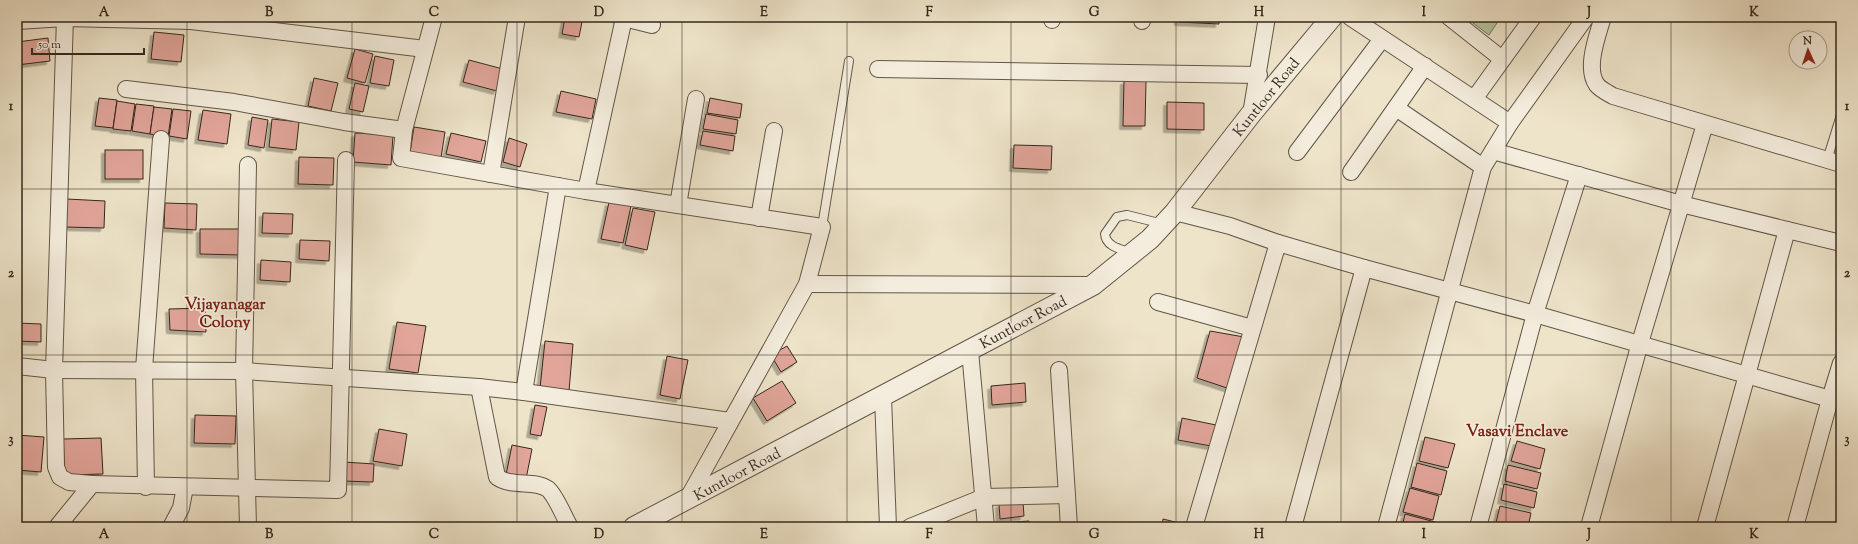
<svg xmlns="http://www.w3.org/2000/svg" width="1858" height="544" font-family="'Sorts Mill Goudy',serif">
	<style>
		.green { fill: #b3c59b; stroke: #74765c }
		.building { fill: #e1a59a; stroke: #34281d; filter: url(#shadow) }
		.lines { fill: none; stroke-linecap: round; stroke-linejoin: round }
		.service-casing { stroke: #625748; stroke-width: 10 }
		.minor-casing { stroke: #625748; stroke-width: 18 }
		.tertiary-casing { stroke: #625748; stroke-width: 22 }
		.service { stroke: #f4eddd; stroke-width: 8 }
		.minor { stroke: #f4eddd; stroke-width: 16 }
		.tertiary { stroke: #f4eddd; stroke-width: 20 }
		.grid { fill: none; stroke: #34281d; stroke-width: 1; stroke-opacity: 0.55 }
		.labels { text-anchor: middle; stroke-width: 3.5; stroke-linejoin: round; paint-order: stroke }
		.street-label { font-size: 15px; fill: #34281d; stroke: #f4eddd }
		.neighbourhood-label { font-size: 16px; font-weight: bold; fill: #7a1f14; stroke: #f4eddd }
		.neatline { fill: none; stroke: #34281d; stroke-width: 1.5 }
		.grid-label { font-size: 13px; text-anchor: middle; font-weight: bold; fill: #34281d }
	</style>
	<defs>
		<filter id="shadow"><feDropShadow dx="-3.5" dy="3.5" stdDeviation="0" flood-color="#0004"/></filter>
	</defs>
	<rect width="100%" height="100%" fill="#eee4ca"/>
	<filter id="stains"><feTurbulence type="fractalNoise" baseFrequency=".005" numOctaves="4"/><feColorMatrix values="0 0 0 0 .2 0 0 0 0 .09 0 0 0 0 .02 0 0 0 .5 -.17"/></filter>
	<radialGradient id="worn" r=".72"><stop offset=".6" stop-color="#630" stop-opacity="0"/><stop offset="1" stop-color="#630" stop-opacity=".3"/></radialGradient>
	<!-- green -->
	<path class="green" d="M1465,17h36l-12,18z"/>
	<!-- building -->
	<g class="building">
		<path d="M565,17h18l-4,20 -17,-3z"/>
		<path d="M1178,17h41v7l-41,-2z"/>
		<path d="M154,32l30,3 -3,27 -30,-3z"/>
		<path d="M48,38l2,23 -33,4v-23z"/>
		<path d="M355,49l18,5 -8,29 -18,-5z"/>
		<path d="M375,56l19,4 -5,26 -19,-3z"/>
		<path d="M469,60l34,9 -6,22 -34,-9z"/>
		<path d="M314,78l24,5 -7,28 -23,-5z"/>
		<path d="M1124,81h22l-1,45h-22z"/>
		<path d="M355,83l14,3 -6,26 -14,-3z"/>
		<path d="M561,91l35,8 -4,20 -36,-7z"/>
		<path d="M99,98l18,2 -4,28 -18,-2z"/>
		<path d="M710,98l32,6 -2,14 -33,-5z"/>
		<path d="M117,101l18,3 -4,27 -18,-2z"/>
		<path d="M1167,102l37,1v27l-37,-1z"/>
		<path d="M136,104l18,2 -4,28 -18,-3z"/>
		<path d="M154,107l18,2 -4,28 -18,-3z"/>
		<path d="M173,109l18,2 -4,28 -18,-3z"/>
		<path d="M203,110l28,4 -4,30 -29,-4z"/>
		<path d="M706,114l32,6 -2,14 -33,-5z"/>
		<path d="M252,117l16,3 -4,28 -16,-3z"/>
		<path d="M272,119l27,3 -3,28 -27,-3z"/>
		<path d="M414,127l31,5 -4,26 -31,-5z"/>
		<path d="M703,131l32,5 -2,15 -33,-6z"/>
		<path d="M355,133l38,2 -2,30 -38,-3z"/>
		<path d="M451,133l35,8 -5,21 -35,-8z"/>
		<path d="M509,138l18,6 -7,23 -17,-5z"/>
		<path d="M1014,145l38,1 -1,24 -38,-2z"/>
		<rect x="105" y="150" width="38" height="29"/>
		<path d="M299,157l35,1 -1,27 -35,-1z"/>
		<path d="M67,199l38,2 -1,27 -38,-1z"/>
		<path d="M609,202l22,4 -8,37 -22,-4z"/>
		<path d="M165,203l32,1 -1,26 -32,-2z"/>
		<path d="M633,208l22,4 -8,38 -22,-5z"/>
		<path d="M263,213l30,1 -1,20 -30,-1z"/>
		<path d="M200,229h41v26l-41,-1z"/>
		<path d="M300,240l30,1 -1,20 -30,-2z"/>
		<path d="M261,260l30,2 -1,20 -30,-2z"/>
		<path d="M205,308l1,24 -36,-2 -1,-21z"/>
		<path d="M397,322l29,4 -8,47 -29,-4z"/>
		<path d="M17,323l24,1v18l-24,-1z"/>
		<path d="M1210,331l34,6 -14,52 -33,-11z"/>
		<path d="M545,341l28,3 -4,47 -29,-3z"/>
		<path d="M787,346l10,16 -16,10 -10,-17z"/>
		<path d="M667,356l21,4 -8,39 -20,-4z"/>
		<path d="M782,381l14,22 -29,18 -14,-23z"/>
		<path d="M1025,383l1,19 -34,3 -1,-19z"/>
		<path d="M535,405l12,2 -6,29 -11,-2z"/>
		<path d="M195,415l41,1 -1,28 -41,-1z"/>
		<path d="M1182,418l34,7 -5,21 -33,-6z"/>
		<path d="M379,429l28,5 -5,32 -29,-5z"/>
		<path d="M17,435l27,2 -3,35 -24,-2z"/>
		<path d="M1425,437l30,7 -7,24 -29,-7z"/>
		<path d="M101,438l2,36 -38,1 -2,-36z"/>
		<path d="M1517,441l28,8 -5,20 -29,-8z"/>
		<path d="M512,445l20,4 -6,30 -20,-4z"/>
		<path d="M344,462l30,2 -1,18 -30,-1z"/>
		<path d="M1417,463l30,8 -6,24 -30,-8z"/>
		<path d="M1508,465l33,8 -4,16 -32,-8z"/>
		<path d="M1504,484l33,8 -3,16 -33,-8z"/>
		<path d="M1410,488l29,8 -6,24 -30,-8z"/>
		<path d="M1023,502l1,14 -24,3 -1,-15z"/>
		<path d="M1500,506l31,7 -3,14h-33z"/>
		<path d="M1405,514l30,8 -2,5h-31z"/>
		<path d="M1163,519l28,7 -1,1h-28z"/>
		<path d="M1029,521v6h-28v-4z"/>
	</g>
	<g class="lines">
		<defs>
			<g id="service">
				<path d="M1827,160l14,-45"/>
				<path d="M822,227l27,-166"/>
				<path d="M1132,253c-11,-4 -26,-6 -27,-19l12,-17 10,-2 36,9"/>
			</g>
			<g id="minor">
				<path d="M434,17l-30,113 -3,28 185,33 236,36 -15,57 -120,216"/>
				<path d="M620,17l32,8"/>
				<path d="M1350,17l160,106"/>
				<path d="M1449,17l53,42"/>
				<path d="M1599,17l3,3c-5,17 -17,49 -5,65 3,4 11,8 16,11l228,68"/>
				<path d="M1052,20v-3"/>
				<path d="M17,21l48,-3 126,3 234,28"/>
				<path d="M1142,21l1,-4"/>
				<path d="M878,69l381,6"/>
				<path d="M126,89l108,13 110,20 60,8"/>
				<path d="M1474,99l59,-82"/>
				<path d="M1396,108l87,59"/>
				<path d="M1251,114l16,-97"/>
				<path d="M1493,151l188,53 160,39"/>
				<path d="M1297,152l85,-113"/>
				<path d="M1351,172l74,-106"/>
				<path d="M491,174l26,-157"/>
				<path d="M586,191l38,-173"/>
				<path d="M678,205l18,-106"/>
				<path d="M1175,212l55,14 48,17 86,25 171,46 295,85 -35,128"/>
				<path d="M759,218l15,-87"/>
				<path d="M807,284l286,1"/>
				<path d="M1158,302l94,26"/>
				<path d="M970,351l16,176"/>
				<path d="M1841,363l-11,36 11,1"/>
				<path d="M17,366l37,4 190,1 235,16 45,5 206,29"/>
				<path d="M1059,370l10,157"/>
				<path d="M479,387l18,90c16,11 37,2 51,12 8,7 16,28 22,38"/>
				<path d="M524,392l34,-206"/>
				<path d="M883,397l5,130"/>
				<path d="M92,484l246,6 8,-330"/>
				<path d="M146,487l-2,-118 17,-230"/>
				<path d="M57,527l35,-43 -23,-2 -9,-5 -4,-10 -2,-97 11,-353"/>
				<path d="M171,527l10,-19 4,-21"/>
				<path d="M248,527l-4,-156 4,-206"/>
				<path d="M910,527l74,-30 83,-2"/>
				<path d="M1194,527l84,-284"/>
				<path d="M1293,527l71,-259"/>
				<path d="M1386,527l97,-360 27,-44 76,-106"/>
				<path d="M1478,527l57,-213 44,-139"/>
				<path d="M1589,527l51,-184 65,-219"/>
				<path d="M1705,527l82,-297"/>
			</g>
			<path id="tertiary" d="M634,527l459,-242 57,-46 25,-27 76,-98 81,-97"/>
		</defs>
		<!-- service casing -->
		<use href="#service" class="service-casing"/>
		<!-- minor casing -->
		<use href="#minor" class="minor-casing"/>
		<!-- tertiary casing -->
		<use href="#tertiary" class="tertiary-casing"/>
		<!-- service -->
		<use href="#service" class="service"/>
		<!-- minor -->
		<use href="#minor" class="minor"/>
		<!-- tertiary -->
		<use href="#tertiary" class="tertiary"/>
	</g>
	<!-- grid -->
	<path class="grid" d="M187,17v510M352,17v510M517,17v510M682,17v510M847,17v510M1011,17v510M1176,17v510M1341,17v510M1506,17v510M1671,17v510M17,189h1824M17,355h1824"/>
	<g class="labels">
		<!-- street labels -->
		<g class="street-label">
			<text transform="translate(1266 97) rotate(-51)" y="5">Kuntloor Road</text>
			<text transform="translate(1023 322) rotate(-28)" y="5">Kuntloor Road</text>
			<text transform="translate(737 474) rotate(-28)" y="5">Kuntloor Road</text>
		</g>
		<!-- neighbourhood labels -->
		<g class="neighbourhood-label">
			<text x="225" y="309">Vijayanagar<tspan x="225" dy="18">Colony</tspan></text>
			<text x="1517" y="436">Vasavi Enclave</text>
		</g>
	</g>
	<!-- margin -->
	<rect width="1858" height="544" fill="none" stroke="#eee4ca" stroke-width="44"/>
	<!-- north arrow -->
	<g transform="translate(1808 50) rotate(357)"><circle r="19" fill="#f4eddd" stroke="#a79e90"/>
	<path d="M0-3L7 15L0 10L-7 15Z" fill="#8f2418"/>
	<text y="-6" font-size="11" font-weight="bold" text-anchor="middle" fill="#34281d">N</text>
	</g>
	<!-- scale -->
	<path d="M32 48v6h112v-6" fill="none" stroke="#34281d" stroke-width="2"/>
	<text x="38" y="48" font-size="12" fill="#34281d" stroke="#f4eddd" stroke-width="3" paint-order="stroke">50 m</text>
	<rect x="22" y="22" width="1814" height="500" class="neatline"/>
	<g class="grid-label">
		<text x="104" y="16">A</text>
		<text x="269" y="16">B</text>
		<text x="434" y="16">C</text>
		<text x="599" y="16">D</text>
		<text x="764" y="16">E</text>
		<text x="929" y="16">F</text>
		<text x="1094" y="16">G</text>
		<text x="1259" y="16">H</text>
		<text x="1424" y="16">I</text>
		<text x="1589" y="16">J</text>
		<text x="1754" y="16">K</text>
		<text x="11" y="110">1</text>
		<text x="1847" y="110">1</text>
		<text x="11" y="277">2</text>
		<text x="1847" y="277">2</text>
		<text x="11" y="443">3</text>
		<text x="1847" y="443">3</text>
		<text x="104" y="538">A</text>
		<text x="269" y="538">B</text>
		<text x="434" y="538">C</text>
		<text x="599" y="538">D</text>
		<text x="764" y="538">E</text>
		<text x="929" y="538">F</text>
		<text x="1094" y="538">G</text>
		<text x="1259" y="538">H</text>
		<text x="1424" y="538">I</text>
		<text x="1589" y="538">J</text>
		<text x="1754" y="538">K</text>
	</g>
	<rect width="100%" height="100%" filter="url(#stains)"/>
	<rect width="100%" height="100%" fill="url(#worn)"/>
</svg>
